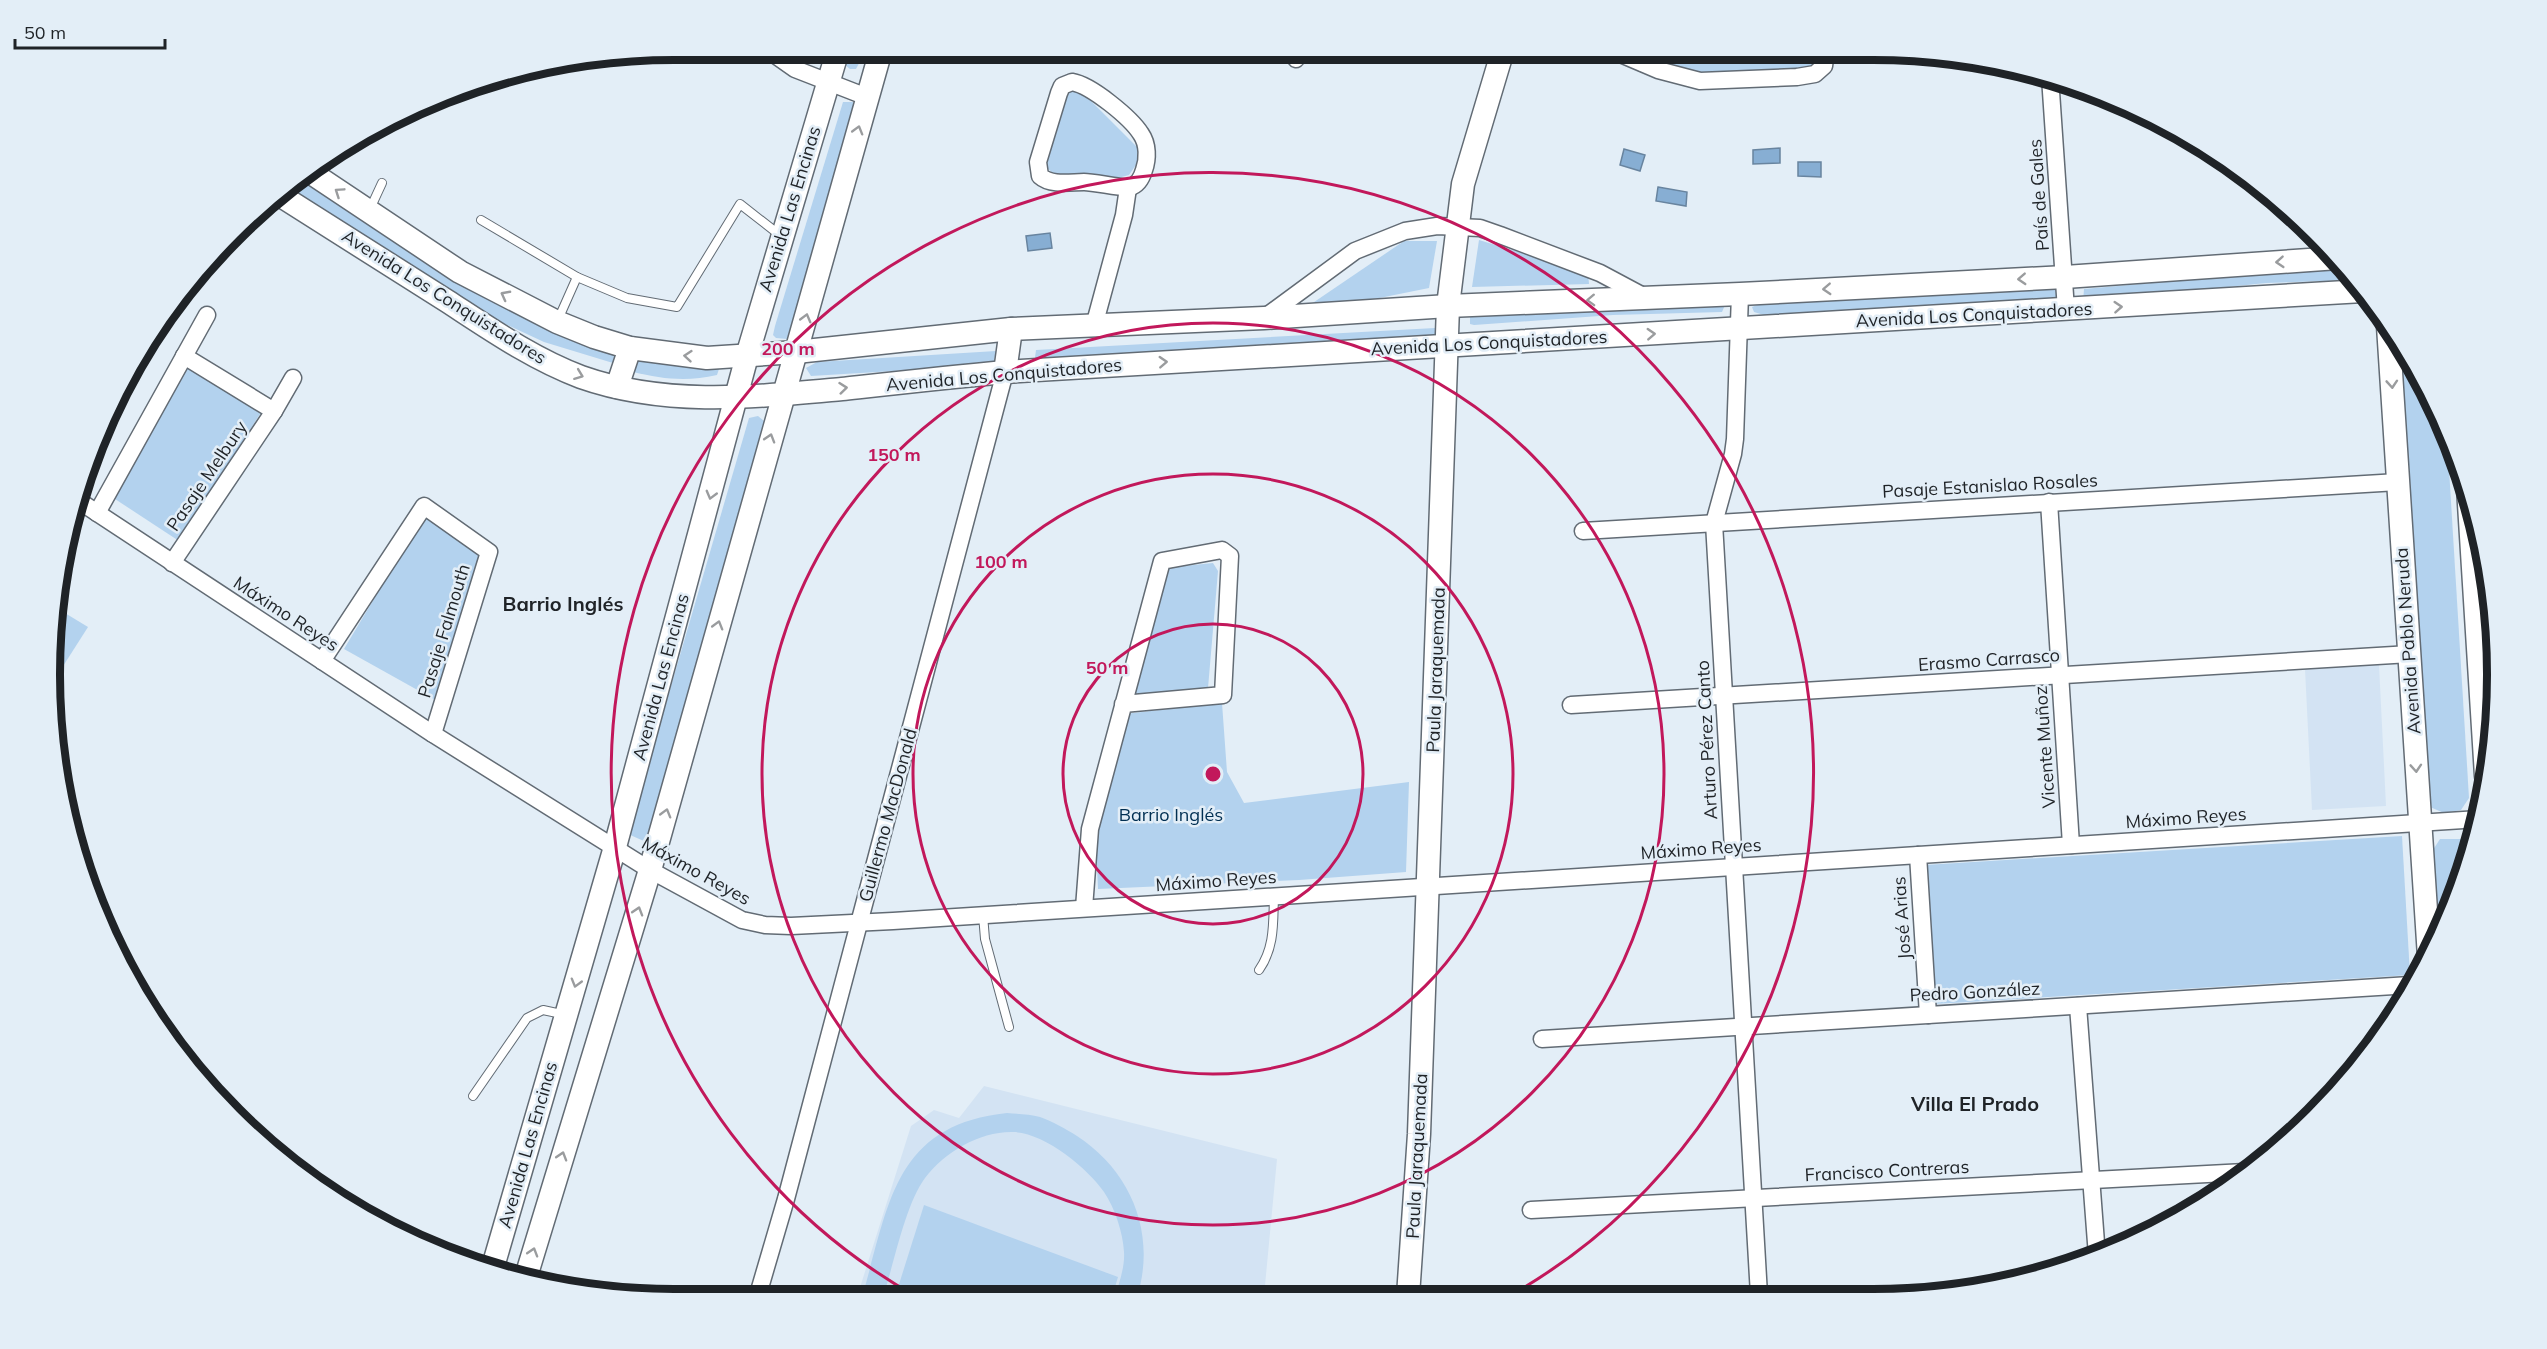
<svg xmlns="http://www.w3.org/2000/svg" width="2547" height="1349" font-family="Mulish,sans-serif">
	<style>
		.built { fill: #d3e3f3 }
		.green { fill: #b3d2ee }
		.water { fill: #87aed3; stroke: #68849f; stroke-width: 1.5 }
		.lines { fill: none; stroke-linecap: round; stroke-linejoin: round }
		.lane-casing { stroke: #626b74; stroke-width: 10 }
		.street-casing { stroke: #626b74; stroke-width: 19 }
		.secondary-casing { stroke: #626b74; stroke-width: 25 }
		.lane { stroke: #fff; stroke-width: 8 }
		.street { stroke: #fff; stroke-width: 16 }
		.secondary { stroke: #fff; stroke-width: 22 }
		.oneway { stroke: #9a9c9e }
		.ring { fill: none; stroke: #c2185b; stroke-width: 3 }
		.labels { text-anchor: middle; stroke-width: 5; stroke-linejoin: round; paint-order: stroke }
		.street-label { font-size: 18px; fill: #1f2327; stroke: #e3eef7 }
		.park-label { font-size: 18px; fill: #002f52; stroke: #e3eef7 }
		.neighbourhood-label { font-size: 20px; font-weight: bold; fill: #1f2327; stroke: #e3eef7 }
		.rim { fill: none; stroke: #1f2327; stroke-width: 8 }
		.centre { fill: #c2185b; stroke: #e3eef7; stroke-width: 3 }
		.ring-label { font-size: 18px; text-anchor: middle; font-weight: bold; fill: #c2185b; stroke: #e3eef7; stroke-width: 5; stroke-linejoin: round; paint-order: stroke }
	</style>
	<rect width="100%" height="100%" fill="#e3eef7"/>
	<!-- built -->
	<g class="built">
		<path d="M2379,665l7,141 -74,4 -7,-141z"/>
		<path d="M984,1086l293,73 -13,137 -407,1 54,-171 23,-16 25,8z"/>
	</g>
	<!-- green -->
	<g class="green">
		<path d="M849,50h17l-10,19h-6l-5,-4z"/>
		<path d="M1664,51h154l-4,18c-27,1 -126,14 -145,-6 -3,-3 -4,-8 -5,-12z"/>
		<path d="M1071,91l13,3 53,53 1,15 -9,13 -11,3 -28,-4 -35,1 -9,-8 18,-68z"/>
		<path d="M843,102h10l4,7 -70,230 -11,-1 -3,-3 2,-9z"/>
		<path d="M296,178l212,130 108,48 -3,7 -69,-21 -41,-19 -219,-135z"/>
		<path d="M1479,240l109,33 1,11 -117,3z"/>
		<path d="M1404,241h33l-8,47 -134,27z"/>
		<path d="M2347,268l8,12 -89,3 -183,19 1,-13 157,-14z"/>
		<path d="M2056,286l2,16 -294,13 -10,-3 -2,-5 10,-4z"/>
		<path d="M1725,305l-3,7 -109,3 -139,10 -4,-1v-7l5,-5z"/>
		<path d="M1435,328l3,6 -1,6 -403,25 2,-15z"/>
		<path d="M2399,342l15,20 33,74 22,362 -8,12 -17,3 -14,-6z"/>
		<path d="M996,351l-3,14 -182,11 -5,-8 11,-6z"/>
		<path d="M637,357l81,6 1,6 -2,6c-30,7 -55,4 -84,-3z"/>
		<path d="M187,366l75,45 -83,130 -64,-42z"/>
		<path d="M758,416l6,5 -118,421 -18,-8 121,-416z"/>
		<path d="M428,517l48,32 4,8 -41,145 -95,-53 76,-127z"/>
		<path d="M1213,563l5,8 -10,117 -75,10 32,-130z"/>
		<path d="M55,607l33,20 -37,58v-52z"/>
		<path d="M1222,703l5,69 17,31 165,-21 -3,90 -107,8 -201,9 -3,-62 29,-113z"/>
		<path d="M2402,836l8,139 -476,29 -9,-139z"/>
		<path d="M2440,839h24l9,7 -35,93 -7,-86z"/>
		<path d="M1007,1113c11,1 23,1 33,4 12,4 26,12 37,19 54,35 80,98 60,161h-22c4,-14 10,-30 9,-45 -1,-19 -9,-44 -20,-60 -17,-25 -62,-61 -93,-60 -32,0 -66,20 -86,46 -20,27 -31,86 -42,119h-21c27,-91 31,-172 145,-184z"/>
		<path d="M924,1205l194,72 -6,20h-217z"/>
	</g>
	<!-- water -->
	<g class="water">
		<path d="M1780,148v15l-27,1v-14z"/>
		<path d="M1624,149l21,6 -5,16 -20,-6z"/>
		<path d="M1798,162h23v15l-23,-1z"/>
		<path d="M1658,187l29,5 -1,14 -30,-5z"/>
		<path d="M1050,233l2,15 -24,3 -2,-15z"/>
	</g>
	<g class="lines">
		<defs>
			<g id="lane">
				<path d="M370,209l12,-26"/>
				<path d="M481,220l96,57 50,21 50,9 63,-103 41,32"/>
				<path d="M557,322l20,-45"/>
				<path d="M983,915l2,24 24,88"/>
				<path d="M1259,970c16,-23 14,-47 15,-74"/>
				<path d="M473,1096l54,-78 16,-8 23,5"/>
			</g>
			<g id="street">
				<path d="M768,50l27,19 72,28"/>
				<path d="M1611,50l47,20 42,11 97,-4 18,-3 9,-8 2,-15"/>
				<path d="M1296,59l2,-9"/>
				<path d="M1643,63l8,-12"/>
				<path d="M2050,77l16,233"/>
				<path d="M1072,82c19,3 59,36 69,52 7,10 7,25 3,36 -2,7 -6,15 -14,17 -6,2 -35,-5 -46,-5 -13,0 -33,4 -44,-6l-2,-14 21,-69 3,-7z"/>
				<path d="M1740,294l-5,145 -2,15 -19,69 45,772"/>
				<path d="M1264,318l91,-67 50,-20 32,-5 43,2 20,7 100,38 45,24"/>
				<path d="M1094,326l30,-111 4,-27"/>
				<path d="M184,356l90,55"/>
				<path d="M76,499l357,235 217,136 92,50 23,5 26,1 102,-5 1586,-102"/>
				<path d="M2049,502l22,343"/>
				<path d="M97,513l110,-198"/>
				<path d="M1583,531l815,-49"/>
				<path d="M172,563l102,-152 19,-33"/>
				<path d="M322,661l102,-155 65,46 -56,182"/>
				<path d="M1571,705l839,-51"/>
				<path d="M1918,855l10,160"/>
				<path d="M1084,908l6,-79 72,-268 60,-11 8,6 -7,139 -100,9"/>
				<path d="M2078,1006l19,250"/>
				<path d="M1542,1039l868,-54"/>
				<path d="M1531,1210l714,-38"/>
				<path d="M757,1298l29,-99 219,-827"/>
			</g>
			<g id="secondary">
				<path d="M307,170l153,102 97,50 37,15 36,11 77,10 89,-6 215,-23 253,-11 184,-12 292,-12 325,-17 273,-19"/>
				<path d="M278,194c56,35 112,71 169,107 43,28 86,58 134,76 85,30 174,20 261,12 55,-6 109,-12 163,-17l1358,-81"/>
				<path d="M2388,326l41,631"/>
				<path d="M1005,372l6,-43"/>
				<path d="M617,387l13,-39"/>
				<path d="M2468,488l18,288"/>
				<path d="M492,1270l123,-423 132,-491 91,-306"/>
				<path d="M525,1280l125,-410 231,-820"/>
				<path d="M1408,1296l11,-162 29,-828 15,-122 40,-134"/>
			</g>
		</defs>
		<!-- lane casing -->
		<use href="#lane" class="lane-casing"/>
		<!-- street casing -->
		<use href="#street" class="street-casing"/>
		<!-- secondary casing -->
		<use href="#secondary" class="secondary-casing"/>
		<!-- lane -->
		<use href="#lane" class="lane"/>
		<!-- street -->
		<use href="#street" class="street"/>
		<!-- secondary -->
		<use href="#secondary" class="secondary"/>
	</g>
	<!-- one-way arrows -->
	<defs><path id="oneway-chevron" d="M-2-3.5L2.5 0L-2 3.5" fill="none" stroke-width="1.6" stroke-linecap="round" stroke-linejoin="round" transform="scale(1.5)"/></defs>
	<g class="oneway">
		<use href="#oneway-chevron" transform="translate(858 130) rotate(-74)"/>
		<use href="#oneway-chevron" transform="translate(339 192) rotate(-146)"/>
		<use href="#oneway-chevron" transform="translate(2280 262) rotate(176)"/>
		<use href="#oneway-chevron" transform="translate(2022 279) rotate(177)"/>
		<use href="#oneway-chevron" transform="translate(1827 289) rotate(177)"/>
		<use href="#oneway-chevron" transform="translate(505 295) rotate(-152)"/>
		<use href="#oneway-chevron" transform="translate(1591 300) rotate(178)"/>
		<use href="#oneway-chevron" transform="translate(2118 307) rotate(-4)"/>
		<use href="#oneway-chevron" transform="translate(806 318) rotate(-75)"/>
		<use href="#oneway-chevron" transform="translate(1651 334) rotate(-3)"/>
		<use href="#oneway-chevron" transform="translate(688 356) rotate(-175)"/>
		<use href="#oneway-chevron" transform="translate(1163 362) rotate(-3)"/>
		<use href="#oneway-chevron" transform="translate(579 375) rotate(21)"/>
		<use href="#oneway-chevron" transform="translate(2392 384) rotate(86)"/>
		<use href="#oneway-chevron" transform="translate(843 388) rotate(-6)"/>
		<use href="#oneway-chevron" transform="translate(770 438) rotate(-73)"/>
		<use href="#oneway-chevron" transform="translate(711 495) rotate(105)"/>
		<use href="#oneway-chevron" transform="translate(718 625) rotate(-74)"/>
		<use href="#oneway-chevron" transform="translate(2416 768) rotate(86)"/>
		<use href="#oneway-chevron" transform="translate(666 813) rotate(-74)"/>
		<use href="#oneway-chevron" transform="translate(638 911) rotate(-73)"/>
		<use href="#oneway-chevron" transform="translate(576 983) rotate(106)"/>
		<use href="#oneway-chevron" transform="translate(562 1156) rotate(-73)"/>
		<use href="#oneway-chevron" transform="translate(533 1252) rotate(-73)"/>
	</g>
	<!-- distance rings -->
	<g class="ring">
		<circle cx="1213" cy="774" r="150"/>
		<circle cx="1213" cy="774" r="300"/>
		<circle cx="1213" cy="774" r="451"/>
		<path d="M917 1297A601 601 0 1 1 1513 1294"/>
	</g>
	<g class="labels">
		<!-- street labels -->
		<g class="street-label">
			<text transform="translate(2039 195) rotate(-94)" y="6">País de Gales</text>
			<text transform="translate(790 209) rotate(-73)" y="6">Avenida Las Encinas</text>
			<text transform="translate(444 297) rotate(32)" y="6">Avenida Los Conquistadores</text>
			<text transform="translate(1974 315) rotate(-3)" y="6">Avenida Los Conquistadores</text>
			<text transform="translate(1489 343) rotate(-3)" y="6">Avenida Los Conquistadores</text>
			<text transform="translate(1004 375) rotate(-5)" y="6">Avenida Los Conquistadores</text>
			<text transform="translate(207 476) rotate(-56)" y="6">Pasaje Melbury</text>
			<text transform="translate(1990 486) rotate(-3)" y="6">Pasaje Estanislao Rosales</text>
			<text transform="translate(286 614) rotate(33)" y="6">Máximo Reyes</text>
			<text transform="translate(444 631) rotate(-73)" y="6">Pasaje Falmouth</text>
			<text transform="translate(2408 641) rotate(-94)" y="6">Avenida Pablo Neruda</text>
			<text transform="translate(1989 660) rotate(-4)" y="6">Erasmo Carrasco</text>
			<text transform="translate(1436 670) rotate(-88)" y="6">Paula Jaraquemada</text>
			<text transform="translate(661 677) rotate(-75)" y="6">Avenida Las Encinas</text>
			<text transform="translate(1707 740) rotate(-93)" y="6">Arturo Pérez Canto</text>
			<text transform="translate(2045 747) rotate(-94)" y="6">Vicente Muñoz</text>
			<text transform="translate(888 815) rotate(-75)" y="6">Guillermo MacDonald</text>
			<text transform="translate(2186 818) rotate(-4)" y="6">Máximo Reyes</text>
			<text transform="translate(1701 849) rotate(-4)" y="6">Máximo Reyes</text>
			<text transform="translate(696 871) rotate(29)" y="6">Máximo Reyes</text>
			<text transform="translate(1216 881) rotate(-4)" y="6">Máximo Reyes</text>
			<text transform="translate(1902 918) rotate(-94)" y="6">José Arias</text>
			<text transform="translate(1975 992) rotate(-3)" y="6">Pedro González</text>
			<text transform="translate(528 1145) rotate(-74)" y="6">Avenida Las Encinas</text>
			<text transform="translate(1417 1156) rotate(-87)" y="6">Paula Jaraquemada</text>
			<text transform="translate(1887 1171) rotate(-3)" y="6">Francisco Contreras</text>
		</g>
		<!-- park labels -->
		<g class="park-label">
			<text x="1171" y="821">Barrio Inglés</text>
		</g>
		<!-- neighbourhood labels -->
		<g class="neighbourhood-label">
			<text x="563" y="611">Barrio Inglés</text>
			<text x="1975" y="1111">Villa El Prado</text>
		</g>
	</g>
	<!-- crop -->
	<path d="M0 0H2547V1349H0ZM674 60H1873A614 614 0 0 1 2487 674V675A614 614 0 0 1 1873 1289H674A614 614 0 0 1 60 675V674A614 614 0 0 1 674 60Z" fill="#e3eef7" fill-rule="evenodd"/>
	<path class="rim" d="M674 60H1873A614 614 0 0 1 2487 674V675A614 614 0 0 1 1873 1289H674A614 614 0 0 1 60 675V674A614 614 0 0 1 674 60Z"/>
	<circle cx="1213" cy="774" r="9" class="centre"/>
	<g class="ring-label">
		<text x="788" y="355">200 m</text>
		<text x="894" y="461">150 m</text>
		<text x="1001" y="568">100 m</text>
		<text x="1107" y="674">50 m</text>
	</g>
	<!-- scale -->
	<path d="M15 39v9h150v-9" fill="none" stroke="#1f2327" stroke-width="3"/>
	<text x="24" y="39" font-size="18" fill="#1f2327" stroke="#e3eef7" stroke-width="4.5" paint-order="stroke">50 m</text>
</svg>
